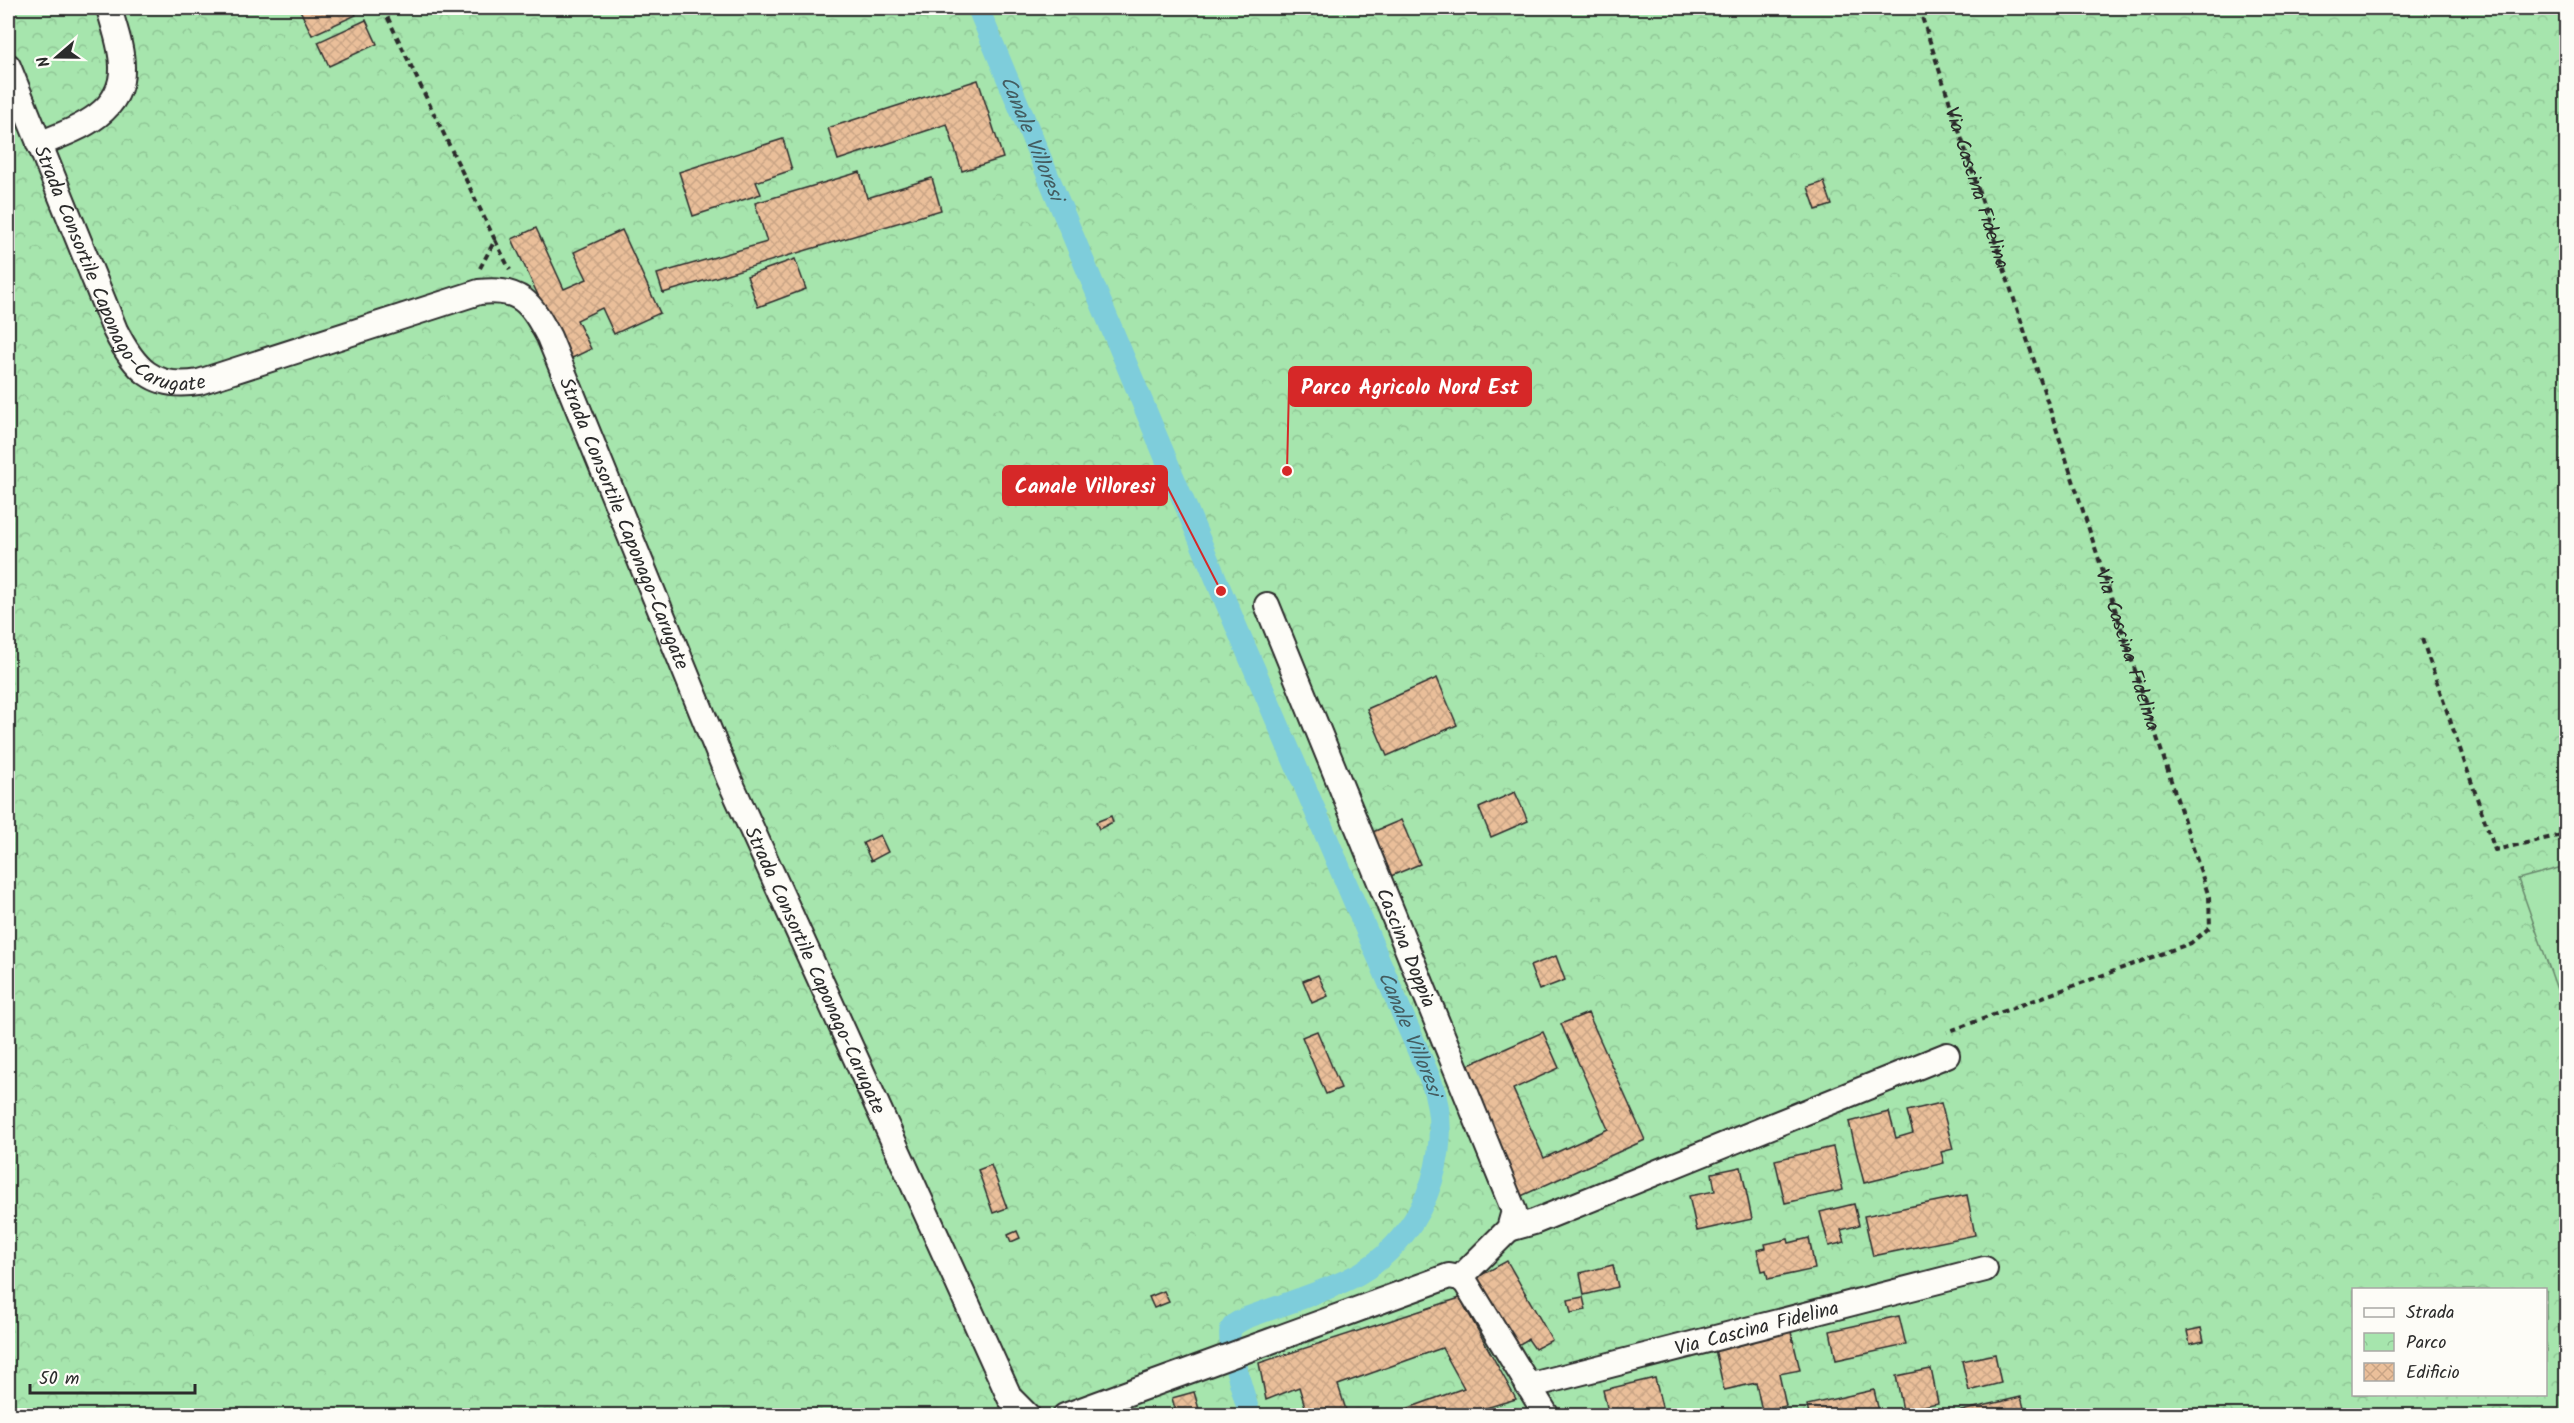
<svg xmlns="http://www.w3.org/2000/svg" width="2574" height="1423" font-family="Kalam,sans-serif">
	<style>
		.park { fill: url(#park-crowns); stroke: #68886c; stroke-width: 1.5; fill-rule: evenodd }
		.pitch { fill: #a6e5ad; stroke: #68886c; stroke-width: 1.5 }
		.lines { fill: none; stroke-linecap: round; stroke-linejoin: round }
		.canal { stroke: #7ecddb; stroke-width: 22 }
		.building { fill: url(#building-cross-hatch); stroke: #2b2b2b; stroke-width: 1.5 }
		.street-casing { stroke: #2b2b2b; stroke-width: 28 }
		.path { stroke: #2b2b2b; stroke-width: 4; stroke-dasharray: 6 4.5; stroke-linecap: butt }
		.street { stroke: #fdfcf7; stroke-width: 24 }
		.labels { text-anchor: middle; stroke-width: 5; stroke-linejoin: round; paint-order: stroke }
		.street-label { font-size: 20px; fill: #2b2b2b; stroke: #fdfcf7 }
		.water-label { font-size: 21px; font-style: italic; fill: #445c60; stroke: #fdfcf7 }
		.leader { fill: none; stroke: #d62828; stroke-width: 2 }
		.callout-dot { fill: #d62828; stroke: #fdfcf7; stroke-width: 2 }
		.callout { fill: #d62828; stroke: #d62828; stroke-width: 2 }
		.callout-label { font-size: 21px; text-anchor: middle; font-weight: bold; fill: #fff }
	</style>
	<defs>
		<pattern id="park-crowns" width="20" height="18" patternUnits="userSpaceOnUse" patternTransform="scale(1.5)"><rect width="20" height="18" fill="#a6e5ad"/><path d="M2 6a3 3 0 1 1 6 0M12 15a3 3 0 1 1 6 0" fill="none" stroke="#8fc595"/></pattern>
		<pattern id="building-cross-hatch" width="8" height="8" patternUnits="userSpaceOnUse" patternTransform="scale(1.5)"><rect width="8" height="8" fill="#eabf9a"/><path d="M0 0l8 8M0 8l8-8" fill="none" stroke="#c9a485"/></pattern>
	</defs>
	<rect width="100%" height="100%" fill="#f9f0e4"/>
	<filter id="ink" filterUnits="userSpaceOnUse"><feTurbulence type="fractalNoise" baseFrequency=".0167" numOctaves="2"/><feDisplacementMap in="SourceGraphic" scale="12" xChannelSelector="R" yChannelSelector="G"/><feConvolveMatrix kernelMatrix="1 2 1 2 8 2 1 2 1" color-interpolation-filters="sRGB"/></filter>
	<g filter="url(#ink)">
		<!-- park -->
		<path class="park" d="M8,8h2558v1407h-2558zM2354,1290h192v104h-192z"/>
		<!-- pitch -->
		<path class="pitch" d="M2566,866v149l-48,-136z"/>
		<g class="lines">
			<!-- canal -->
			<path class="canal" id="s1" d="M978,8l243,583 210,490c27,74 -11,164 -82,198 -33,16 -69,26 -103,39 -6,3 -12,5 -15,11 -6,12 15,71 19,87"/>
		</g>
		<!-- building -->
		<g class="building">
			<path d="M299,8h53l4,7 -44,20z"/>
			<path d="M366,20l11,24 -48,22 -11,-24z"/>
			<path d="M978,80l25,78 -41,13 -15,-47 -109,36 -10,-32z"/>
			<path d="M783,139l9,31 -36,12 5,12 -68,22 -14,-44z"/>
			<path d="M860,172l7,26 65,-20 9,32 -278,83 -6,-19 110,-32 -12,-39z"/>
			<path d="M1824,182l8,23 -16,5 -8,-23z"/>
			<path d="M536,228l28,61 23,-10 -13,-27 48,-22 38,83 -46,21 -12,-26 -25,12 14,29 -23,11 -56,-121z"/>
			<path d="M795,259l11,30 -48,18 -11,-31z"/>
			<path d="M1437,678l20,47 -70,31 -20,-47z"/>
			<path d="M1515,792l13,29 -37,16 -12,-29z"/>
			<path d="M1111,816l2,6 -14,7 -3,-7z"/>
			<path d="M1401,820l19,44 -34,14 -18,-44z"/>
			<path d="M880,835l8,17 -17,9 -8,-18z"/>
			<path d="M1556,956l9,24 -26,10 -9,-24z"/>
			<path d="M1318,975l10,21 -16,7 -9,-22z"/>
			<path d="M1588,1013l57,127 -126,57 -57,-129 81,-36 16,36 -46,21 31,69 64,-29 -47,-105z"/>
			<path d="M1317,1031l24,57 -15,6 -24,-57z"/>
			<path d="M1941,1103l12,46 -12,3 3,11 -80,20 -15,-61 40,-10 7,26 17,-5 -6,-22z"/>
			<path d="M1833,1147l10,43 -58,13 -10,-43z"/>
			<path d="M991,1165l16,43 -14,5 -15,-43z"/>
			<path d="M1741,1167l11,52 -55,12 -8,-35 26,-5 -3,-18z"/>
			<path d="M1967,1195l8,40 -102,21 -9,-40z"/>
			<path d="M1854,1204l5,21 -18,5 4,12 -16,4 -9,-34z"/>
			<path d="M1017,1231l3,7 -9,4 -3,-7z"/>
			<path d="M1809,1238l6,31 -47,10 -2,-9 -4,1 -5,-21 9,-2 -1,-4 23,-5 1,4z"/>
			<path d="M1507,1261l45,79 -17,9 -7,-10 -15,9 -39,-69z"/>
			<path d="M1613,1265l5,22 -34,8 -4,-22z"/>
			<path d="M1164,1291l5,11 -15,6 -5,-11z"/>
			<path d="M1583,1297l3,13 -15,3 -3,-13z"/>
			<path d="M1460,1298l56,101 -57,17h-54l-2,-6 61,-22 -22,-40 -104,37 10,31h-40l-9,-29 -33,13 -7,-37z"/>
			<path d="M1899,1316l7,29 -70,15 -6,-29z"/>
			<path d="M2201,1328l3,13 -14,3 -3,-13z"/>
			<path d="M1791,1332l9,38 -21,4 7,32 -24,5 -6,-28 -32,7 -9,-41z"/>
			<path d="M1995,1354l6,29 -32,8 -7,-30z"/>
			<path d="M1931,1369l7,34 -35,7 -7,-34z"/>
			<path d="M1655,1378l9,37 -55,1 -6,-26z"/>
			<path d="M1874,1390l6,26h-71l-2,-11z"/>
			<path d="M1194,1392l7,24h-24l-5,-18z"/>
			<path d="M2021,1397l3,11 -33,8h-51z"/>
		</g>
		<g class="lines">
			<defs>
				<g id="street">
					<path id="s3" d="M8,66l107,264c19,38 38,60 84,52l280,-90c42,-5 52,11 70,45l180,442 281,619 18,18"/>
					<path d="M39,144c35,-14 85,-30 83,-77 0,-20 -8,-40 -13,-59"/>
					<path id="s4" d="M1267,605l247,606 -5,18 -49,49"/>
					<path d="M1509,1229l25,-7 413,-167"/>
					<path id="s5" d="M1528,1386l457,-117"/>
					<path d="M1065,1416l384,-140 11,2 6,5 81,133"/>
				</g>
			</defs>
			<!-- street casing -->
			<use href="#street" class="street-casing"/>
			<!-- path -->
			<g class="path">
				<path d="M383,8l112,232 -16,30"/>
				<path id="s2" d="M1919,8l290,889 1,30 -19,16 -244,89"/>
				<path d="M495,240l15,30"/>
				<path d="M2422,639l73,211 71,-16"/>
			</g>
			<!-- street -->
			<use href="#street" class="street"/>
		</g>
	</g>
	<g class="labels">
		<!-- street labels -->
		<g class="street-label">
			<text dy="7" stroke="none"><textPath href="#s2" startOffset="189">Via Cascina Fidelina</textPath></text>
			<text dy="7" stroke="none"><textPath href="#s3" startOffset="243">Strada Consortile Caponago-Carugate</textPath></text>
			<text dy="7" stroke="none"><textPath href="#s3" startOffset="980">Strada Consortile Caponago-Carugate</textPath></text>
			<text dy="7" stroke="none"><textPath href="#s2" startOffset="675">Via Cascina Fidelina</textPath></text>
			<text dy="7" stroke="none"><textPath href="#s4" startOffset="370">Cascina Doppia</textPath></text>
			<text dy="7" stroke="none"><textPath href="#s3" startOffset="1466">Strada Consortile Caponago-Carugate</textPath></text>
			<text dy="7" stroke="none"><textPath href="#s5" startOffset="236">Via Cascina Fidelina</textPath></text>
		</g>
		<!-- water labels -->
		<g class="water-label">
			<text dy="7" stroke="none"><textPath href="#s1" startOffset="141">Canale Villoresi</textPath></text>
			<text dy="7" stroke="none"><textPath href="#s1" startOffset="1113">Canale Villoresi</textPath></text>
		</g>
	</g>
	<!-- callouts -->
	<path class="leader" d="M1287 471L1289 386M1221 591L1167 486"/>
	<g class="callout-dot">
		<circle cx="1287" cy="471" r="6"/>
		<circle cx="1221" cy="591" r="6"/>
	</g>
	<g class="callout">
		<rect x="1289" y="367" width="242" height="39" rx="6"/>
		<rect x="1003" y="466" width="164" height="39" rx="6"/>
	</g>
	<g class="callout-label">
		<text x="1410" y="394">Parco Agricolo Nord Est</text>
		<text x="1085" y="493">Canale Villoresi</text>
	</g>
	<!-- margin -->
	<rect width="2574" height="1423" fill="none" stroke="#fdfcf7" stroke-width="30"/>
	<rect x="15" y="15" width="2544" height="1393" fill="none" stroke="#2b2b2b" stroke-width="2" filter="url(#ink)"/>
	<!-- legend -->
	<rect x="2352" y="1288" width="195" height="108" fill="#fdfcf7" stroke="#a9a8a5" stroke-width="1.5"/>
	<rect x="2364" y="1308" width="30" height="9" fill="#fdfcf7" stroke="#a9a8a5" stroke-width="1.5"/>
	<text x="2406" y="1318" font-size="18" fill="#2b2b2b">Strada</text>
	<rect x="2364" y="1333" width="30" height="18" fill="url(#park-crowns)" stroke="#a9a8a5" stroke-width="1.5"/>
	<text x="2406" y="1348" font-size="18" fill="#2b2b2b">Parco</text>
	<rect x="2364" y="1363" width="30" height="18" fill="url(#building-cross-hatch)" stroke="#a9a8a5" stroke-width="1.5"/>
	<text x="2406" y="1378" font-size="18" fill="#2b2b2b">Edificio</text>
	<!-- north arrow -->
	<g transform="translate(57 57) rotate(250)" stroke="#fdfcf7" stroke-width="4.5" paint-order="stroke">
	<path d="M0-4.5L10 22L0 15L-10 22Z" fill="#2b2b2b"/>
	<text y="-9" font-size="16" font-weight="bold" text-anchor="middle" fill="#2b2b2b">N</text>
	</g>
	<!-- scale -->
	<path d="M30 1384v9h165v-9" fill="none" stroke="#2b2b2b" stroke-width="3"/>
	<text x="39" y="1384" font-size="18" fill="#2b2b2b" stroke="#fdfcf7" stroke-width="4.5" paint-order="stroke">50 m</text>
</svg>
